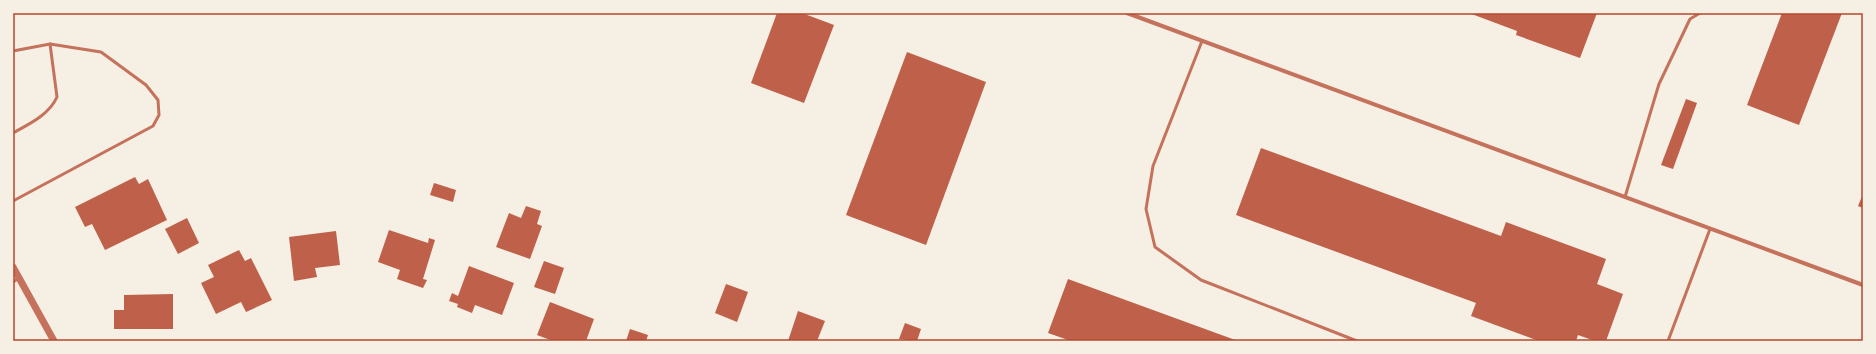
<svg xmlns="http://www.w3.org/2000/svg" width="1876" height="354" font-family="'PT Sans',sans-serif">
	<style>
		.building { fill: #bf614a }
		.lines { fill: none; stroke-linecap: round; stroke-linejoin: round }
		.service { stroke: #c5725c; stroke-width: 3 }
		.minor { stroke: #c5725c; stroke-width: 4 }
		.tertiary { stroke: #c5725c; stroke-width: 7 }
		.neatline { fill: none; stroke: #b5482f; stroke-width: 1.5 }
	</style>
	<rect width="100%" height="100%" fill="#f6efe4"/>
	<!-- building -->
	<g class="building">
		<path d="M777,13h25l32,12 -30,78 -53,-20z"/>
		<path d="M1469,13h128l-17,45 -64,-23 1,-4z"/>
		<path d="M1782,13h60l-43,112 -52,-20z"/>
		<path d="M907,52l79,30 -60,163 -80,-30z"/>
		<path d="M1686,99l11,4 -24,66 -12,-4z"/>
		<path d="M1261,148l240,88 5,-14 100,37 -9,25 26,10 -17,47h-11l-17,-6 -2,6h-37l-68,-25 5,-13 -240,-88z"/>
		<path d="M135,177l4,7 9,-5 19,41 -62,30 -13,-26 -7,3 -10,-20z"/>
		<path d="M434,183l22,7 -3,12 -23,-7z"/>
		<path d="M1863,194v14l-5,-2z"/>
		<path d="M526,206l15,5 -4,13 5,2 -12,33 -34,-12 13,-34 12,5z"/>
		<path d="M187,218l12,25 -21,11 -13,-25z"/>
		<path d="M389,230l39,13 1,-5 6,2 -12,39 4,1 -4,8 -26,-9 3,-9 -22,-8z"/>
		<path d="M336,231l4,34 -25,3 2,9 -23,4 -5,-44z"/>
		<path d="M239,250l6,11 6,-3 21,42 -26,12 -5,-10 -25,12 -15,-31 13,-6 -6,-12z"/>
		<path d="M544,261l20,7 -9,26 -21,-7z"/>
		<path d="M469,266l45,17 -12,32 -27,-10 -3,8 -15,-6 1,-3 -9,-3 3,-8 6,3z"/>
		<path d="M1068,279l170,62h-167l-23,-8z"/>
		<path d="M726,284l22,8 -11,30 -22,-9z"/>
		<path d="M173,294v35h-59v-19h10v-15z"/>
		<path d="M550,302l44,17 -8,22h-33l-16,-6z"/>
		<path d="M798,311l27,10 -8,20h-29z"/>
		<path d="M905,323l16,6 -4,12 -18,-2z"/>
		<path d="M630,329l18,6 -2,6h-20z"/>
	</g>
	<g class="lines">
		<!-- service -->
		<g class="service">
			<path d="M1202,41l-49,125 -7,43 9,38 46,33 156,61"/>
			<path d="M13,51l37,-7 51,8 45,33 12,15 1,15 -6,11 -140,75"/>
			<path d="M13,133c16,-9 36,-18 44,-36l-7,-53"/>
			<path d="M1625,197l34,-113 31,-65 10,-6"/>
			<path d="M13,282l6,-4"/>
			<path d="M1668,341l42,-112"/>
		</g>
		<!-- minor -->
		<path class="minor" d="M1127,13l736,272"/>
		<!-- tertiary -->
		<path class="tertiary" d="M13,267l41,74"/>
	</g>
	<!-- border -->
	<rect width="1876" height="354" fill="none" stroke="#f6efe4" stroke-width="28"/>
	<rect x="14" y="14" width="1848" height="326" class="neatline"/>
</svg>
